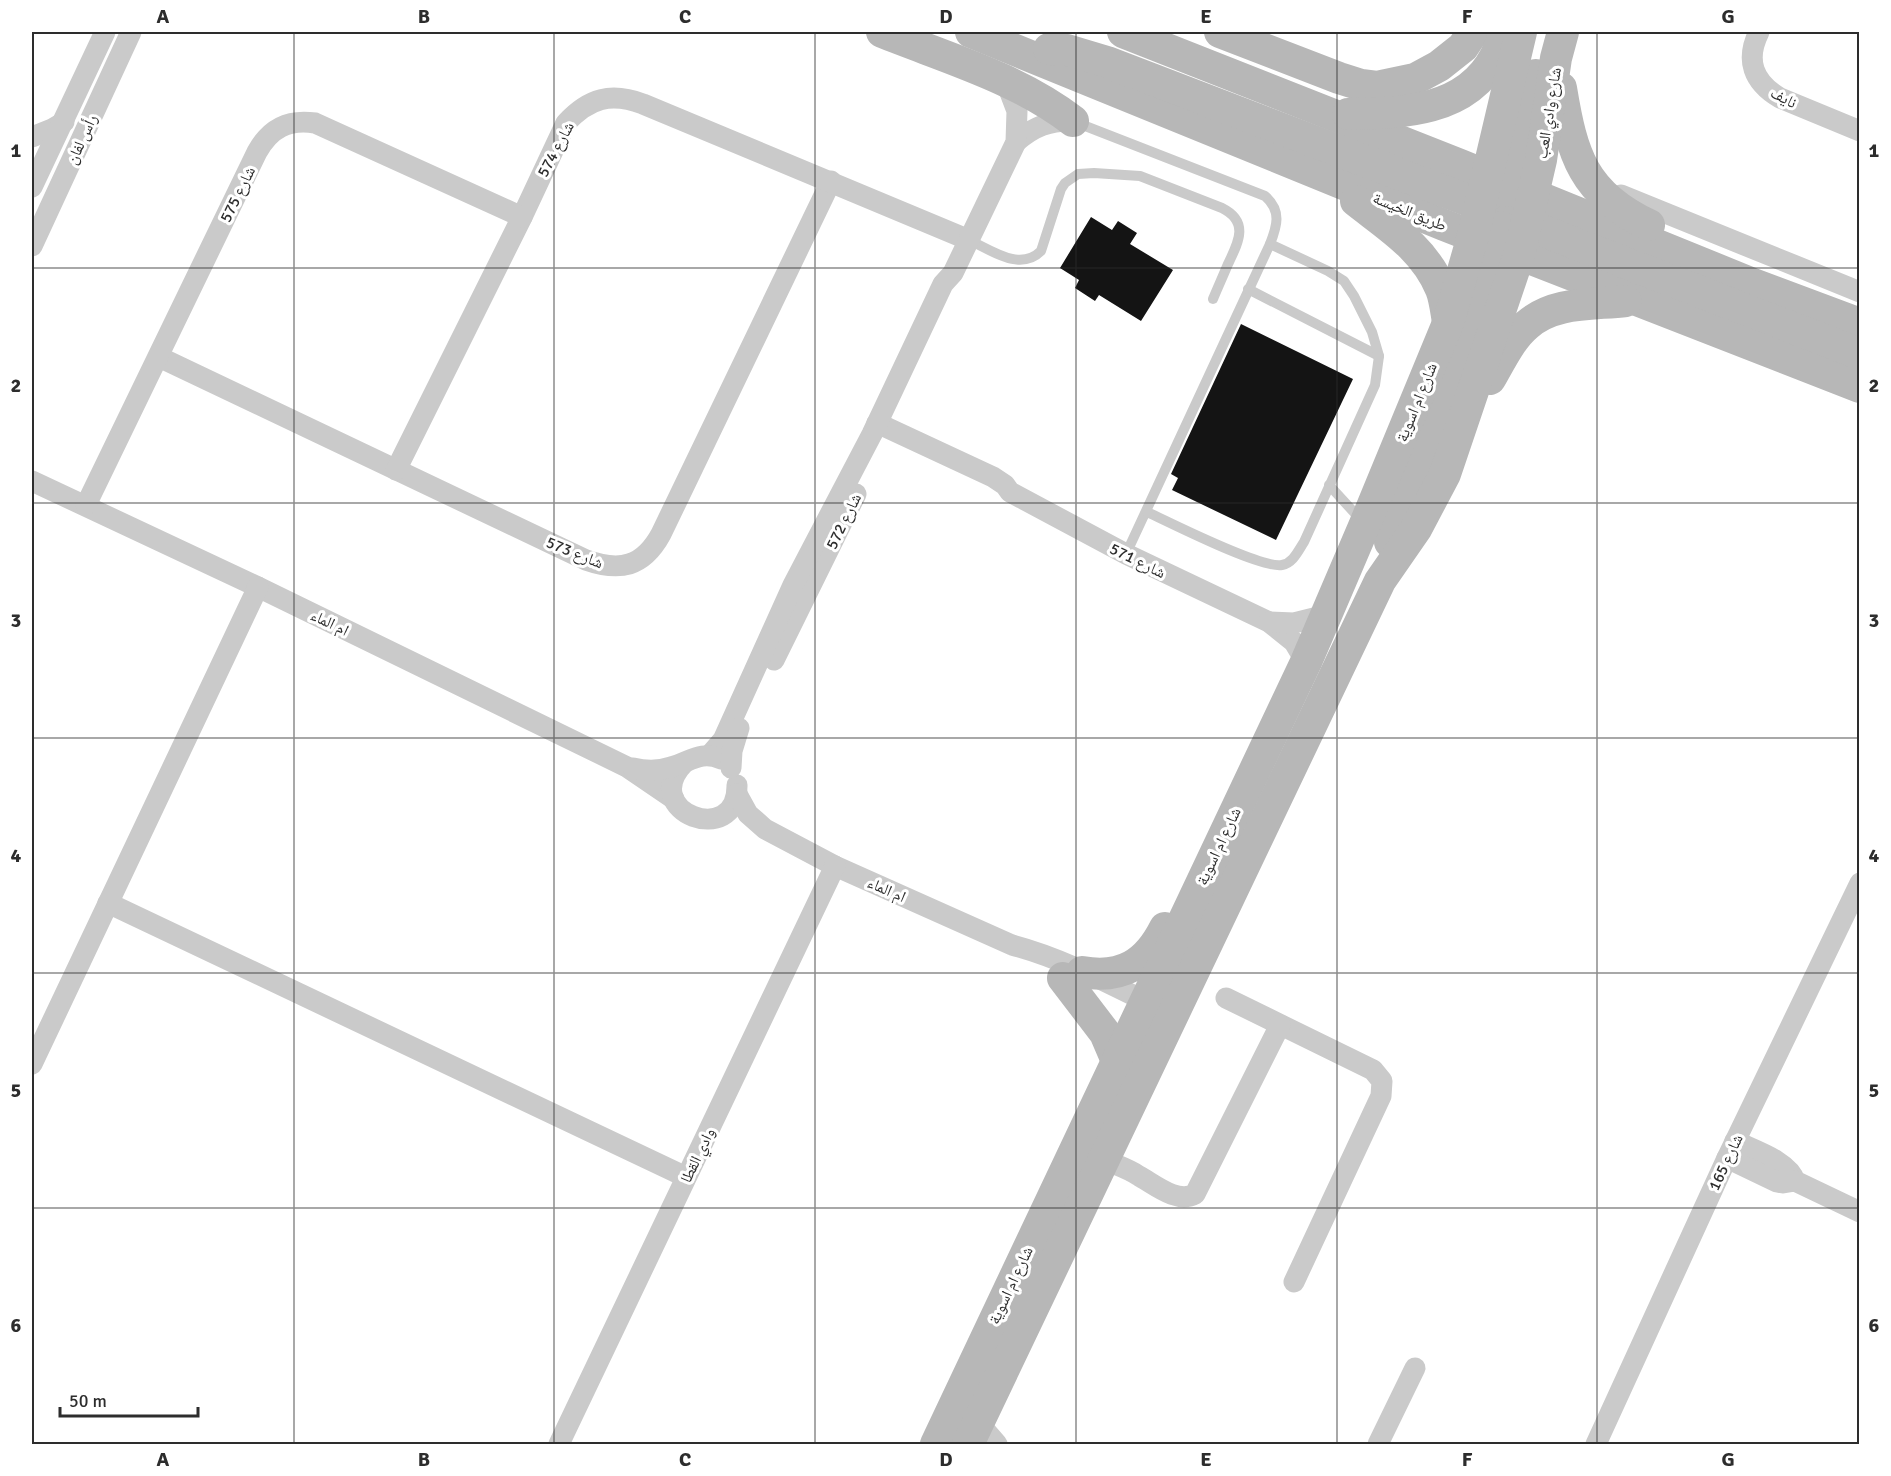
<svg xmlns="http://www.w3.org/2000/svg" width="1891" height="1476" font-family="Signika,'Noto Naskh Arabic',sans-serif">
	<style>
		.building { fill: #141414 }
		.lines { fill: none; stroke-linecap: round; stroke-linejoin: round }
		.lane { stroke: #cacaca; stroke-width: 10 }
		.street { stroke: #cacaca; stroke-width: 21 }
		.secondary { stroke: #b7b7b7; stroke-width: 32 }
		.grid { fill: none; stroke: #2d2d2d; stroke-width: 1.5; stroke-opacity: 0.55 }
		.labels { text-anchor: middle; stroke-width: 6; stroke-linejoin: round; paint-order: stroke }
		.street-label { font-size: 16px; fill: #2d2d2d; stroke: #fff }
		.neatline { fill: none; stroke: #2d2d2d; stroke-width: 2 }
		.grid-label { font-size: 20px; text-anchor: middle; font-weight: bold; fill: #2d2d2d }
	</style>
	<rect width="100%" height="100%" fill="#fff"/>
	<!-- building -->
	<g class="building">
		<path d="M1091,217l21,13 6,-9 19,12 -7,11 43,26 -32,51 -42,-26 -4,6 -20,-13 4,-8 -19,-12z"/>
		<path d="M1241,324l112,55 -77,161 -104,-50 6,-12 -7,-4z"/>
	</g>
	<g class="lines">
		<!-- lane -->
		<g class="lane">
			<path d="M1075,122l190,74c17,15 12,30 5,48l-144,310"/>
			<path d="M969,240c22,10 51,32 72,11l20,-62 4,-6 13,-9 16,-1 46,3 82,32c28,14 16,35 6,56 -5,12 -10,23 -15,35"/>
			<path d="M1248,289l131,67"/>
			<path d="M1329,485l32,35"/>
			<path d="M1147,512c24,11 114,57 135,53 11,-2 16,-14 22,-23l71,-157 4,-29 -7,-24 -18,-36 -10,-15 -16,-10 -58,-27"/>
		</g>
		<!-- street -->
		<g class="street">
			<path d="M1759,32c-14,28 -6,50 21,66l80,33"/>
			<path d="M32,137l20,-8 12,-7"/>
			<path d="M1016,142c17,-15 34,-22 57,-21"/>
			<path d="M32,187l73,-155"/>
			<path d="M1621,195l239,97"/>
			<path d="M32,246l99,-214"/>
			<path d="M159,357l427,203c34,12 57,7 75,-26l170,-353"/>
			<path d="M877,423l116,54 12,8 5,7 116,62 143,68 25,20 12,20"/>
			<path d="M396,470l126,-253 44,-94c23,-25 45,-31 77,-19l326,136"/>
			<path d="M32,481l226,106 369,180 47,32"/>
			<path d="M86,505l171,-353c13,-24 31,-33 58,-29l207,94"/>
			<path d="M1269,622l25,1 32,-8"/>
			<path d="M774,660l82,-166"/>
			<path d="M710,755l13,-15 70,-155 79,-151 71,-150 10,-11 63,-131 1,-31 -11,-29"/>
			<path d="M684,763c-47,49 54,86 53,22"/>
			<path d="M633,768c13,3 26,3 38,-1 19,-5 30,-17 50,-8"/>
			<path d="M731,768l1,-17 7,-23"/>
			<path d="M737,794l11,20 17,15 70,37 177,79c50,13 98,39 145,62"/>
			<path d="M108,903l578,274"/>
			<path d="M1226,998l147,72 9,11 -1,15 -87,186"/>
			<path d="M32,1064l226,-477"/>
			<path d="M1735,1141c18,9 54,20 60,40"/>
			<path d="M1727,1158l50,24 6,1 12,-2 65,31"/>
			<path d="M1105,1160c11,5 24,9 34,16 15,8 38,28 56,18l85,-169"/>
			<path d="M978,1422l19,22"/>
			<path d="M559,1444l276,-578"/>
			<path d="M1378,1444l37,-76"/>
			<path d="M1596,1444l131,-286 133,-275"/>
		</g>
		<!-- secondary -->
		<g class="secondary">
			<path d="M882,32c65,26 135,46 191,89"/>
			<path d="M971,32l473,193 416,162"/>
			<path d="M1123,32l337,133 293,119 107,40"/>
			<path d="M1220,32l119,46 22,7 16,2 38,-8 24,-13 24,-19 10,-15"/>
			<path d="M1049,49l18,1 40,12 373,143c19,4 41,9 53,-10"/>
			<path d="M1561,88c11,67 22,106 88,137"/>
			<path d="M1348,114c54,-1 118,-2 147,-57 4,-8 7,-17 11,-25"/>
			<path d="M1356,201c33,26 68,47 85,88 4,10 5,22 7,33"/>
			<path d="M1506,204l2,-19 28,-110"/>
			<path d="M1505,222l21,3 20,7 314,122"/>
			<path d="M1490,379c10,-17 21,-41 37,-54 27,-24 66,-20 99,-24"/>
			<path d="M1390,542l52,-127 22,-61 37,-127"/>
			<path d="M1082,972c40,7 65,-8 83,-44"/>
			<path d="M1063,978l42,55 12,28"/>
			<path d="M936,1444l370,-782 59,-138 83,-201 25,-87 48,-204"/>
			<path d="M968,1444l412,-863 36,-52 29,-55 74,-219 22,-95 15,-102 7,-26"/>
		</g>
	</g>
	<!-- grid -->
	<path class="grid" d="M294,32v1412M554,32v1412M815,32v1412M1076,32v1412M1337,32v1412M1597,32v1412M32,268h1828M32,503h1828M32,738h1828M32,973h1828M32,1208h1828"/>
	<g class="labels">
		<!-- street labels -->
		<g class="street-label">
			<text transform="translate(1784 97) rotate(28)" y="6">نايف</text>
			<text transform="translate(1548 113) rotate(-81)" y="6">شارع وادي العب</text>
			<text transform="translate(81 139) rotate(-65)" y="6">رأس لفان</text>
			<text transform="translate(555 149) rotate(-62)" y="6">شارع 574</text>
			<text transform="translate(237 194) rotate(-64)" y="6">شارع 575</text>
			<text transform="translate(1410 211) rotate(22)" y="6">طريق الخيسة</text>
			<text transform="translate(1416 402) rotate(-68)" y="6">شارع ام اسوية</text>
			<text transform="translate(843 521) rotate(-64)" y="6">شارع 572</text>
			<text transform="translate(575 552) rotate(22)" y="6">شارع 573</text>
			<text transform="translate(1138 560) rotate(26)" y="6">شارع 571</text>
			<text transform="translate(330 622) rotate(26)" y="6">ام الماء</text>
			<text transform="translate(1218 846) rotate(-65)" y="6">شارع ام اسوية</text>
			<text transform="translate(887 889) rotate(24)" y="6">ام الماء</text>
			<text transform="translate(697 1155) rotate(-64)" y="6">وادي القطا</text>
			<text transform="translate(1725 1162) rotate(-65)" y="6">شارع 165</text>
			<text transform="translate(1010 1285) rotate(-65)" y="6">شارع ام اسوية</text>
		</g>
	</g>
	<!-- border -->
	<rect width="1891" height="1476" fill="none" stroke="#ffffff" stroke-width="66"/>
	<!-- scale -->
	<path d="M60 1407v9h138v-9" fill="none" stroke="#2d2d2d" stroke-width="3"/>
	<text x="69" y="1407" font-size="18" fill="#2d2d2d" stroke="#ffffff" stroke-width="4.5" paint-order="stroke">50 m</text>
	<rect x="33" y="33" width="1825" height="1410" class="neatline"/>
	<g class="grid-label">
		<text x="163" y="23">A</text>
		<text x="424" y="23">B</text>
		<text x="685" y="23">C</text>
		<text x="946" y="23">D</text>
		<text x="1206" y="23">E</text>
		<text x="1467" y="23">F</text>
		<text x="1728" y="23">G</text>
		<text x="16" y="157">1</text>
		<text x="1874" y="157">1</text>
		<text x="16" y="392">2</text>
		<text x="1874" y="392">2</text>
		<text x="16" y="627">3</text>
		<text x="1874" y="627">3</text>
		<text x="16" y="862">4</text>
		<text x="1874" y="862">4</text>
		<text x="16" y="1097">5</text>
		<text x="1874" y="1097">5</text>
		<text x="16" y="1332">6</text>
		<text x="1874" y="1332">6</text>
		<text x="163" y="1466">A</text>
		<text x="424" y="1466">B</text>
		<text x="685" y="1466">C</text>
		<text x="946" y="1466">D</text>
		<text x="1206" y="1466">E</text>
		<text x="1467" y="1466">F</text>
		<text x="1728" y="1466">G</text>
	</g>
</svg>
